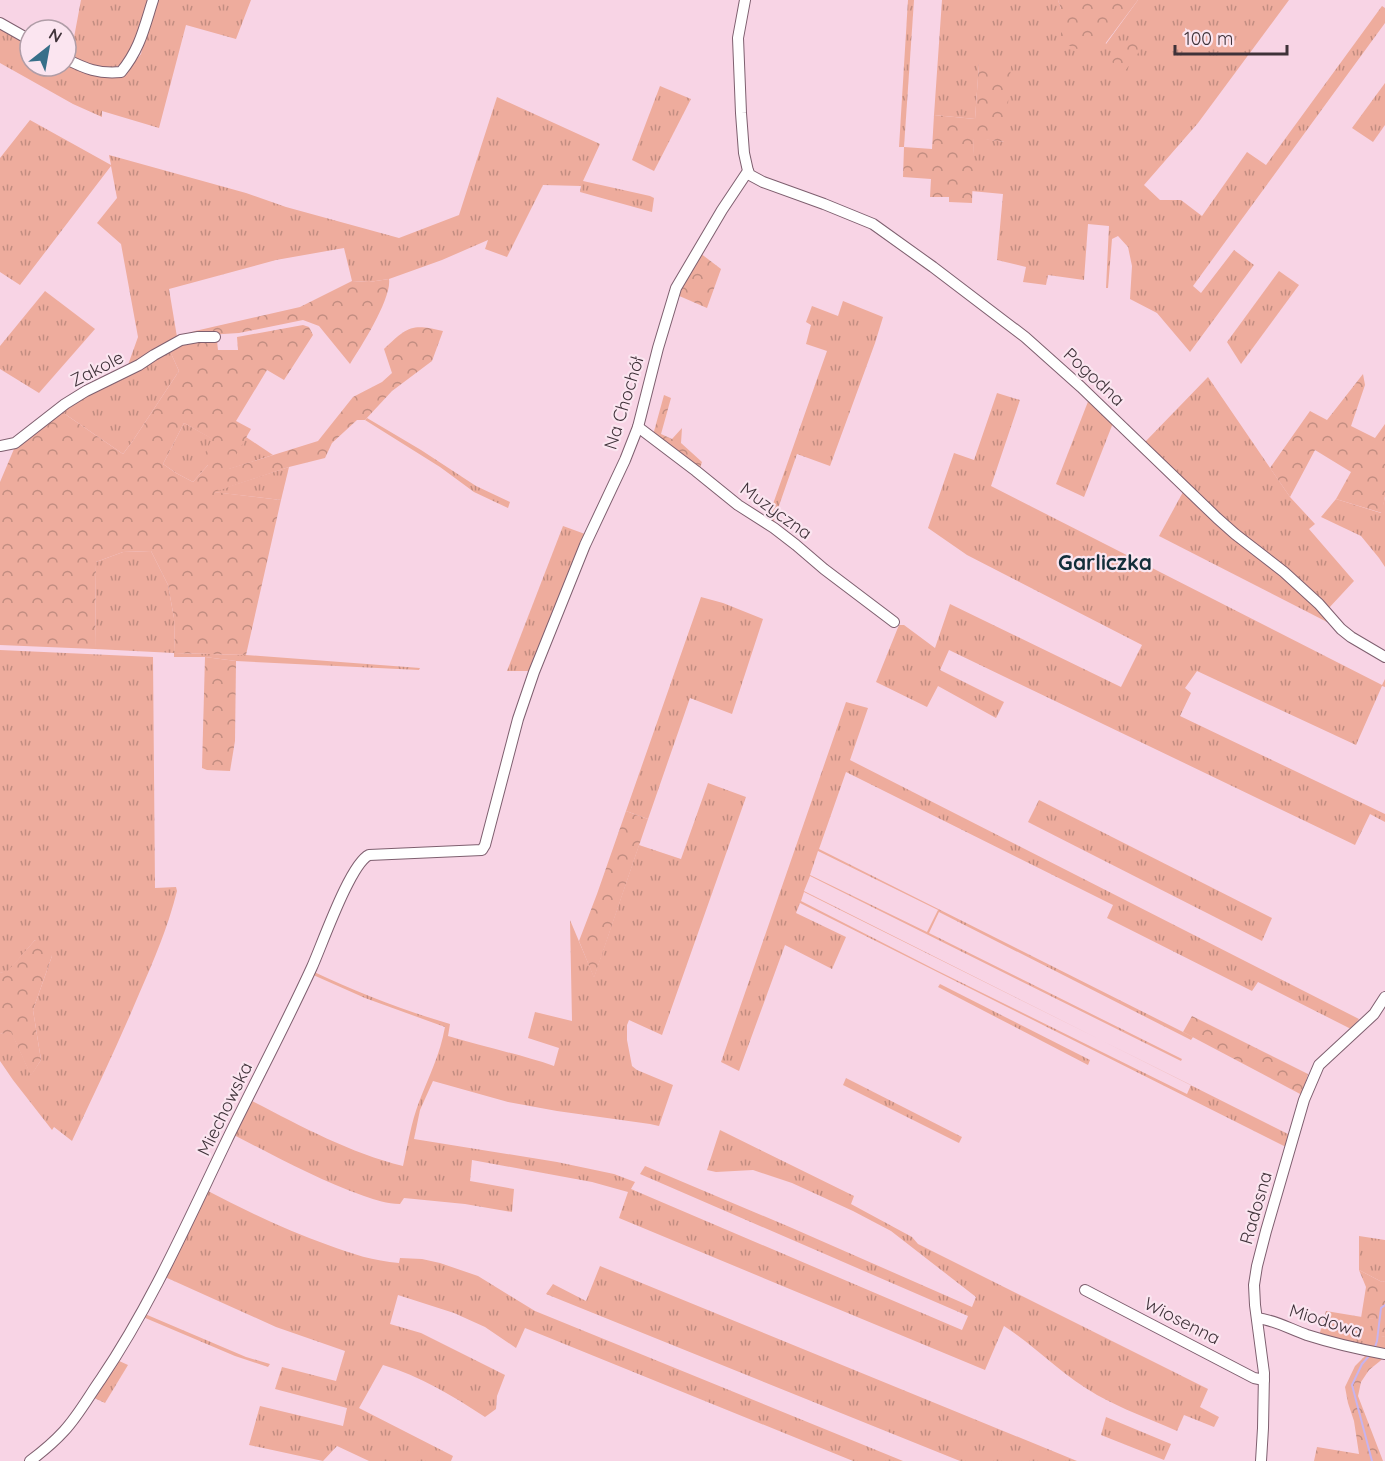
<svg xmlns="http://www.w3.org/2000/svg" width="1385" height="1461" font-family="Quicksand,sans-serif">
	<style>
		.grass { fill: url(#grass-tufts); fill-rule: evenodd }
		.forest { fill: url(#forest-crowns); fill-rule: evenodd }
		.lines { fill: none; stroke-linecap: round; stroke-linejoin: round }
		.stream { stroke: #c7b3ee; stroke-width: 2 }
		.minor-casing { stroke: #7e5f6f; stroke-width: 12 }
		.minor { stroke: #fff; stroke-width: 10 }
		.labels { text-anchor: middle; stroke-width: 4.5; stroke-linejoin: round; paint-order: stroke }
		.street-label { font-size: 18px; fill: #3f3239; stroke: #fbe5f0 }
		.quarter-label { font-size: 21px; font-weight: bold; fill: #132e3a; stroke: #fbe5f0 }
	</style>
	<defs>
		<pattern id="grass-tufts" width="24" height="20" patternUnits="userSpaceOnUse" patternTransform="scale(1.5)"><rect width="24" height="20" fill="#eeac9d"/><path d="M3 7l-1-3M5 7V3M7 7l1-3M15 17l-1-3M17 17v-4M19 17l1-3" fill="none" stroke="#c28d81"/></pattern>
		<pattern id="forest-crowns" width="20" height="18" patternUnits="userSpaceOnUse" patternTransform="scale(1.5)"><rect width="20" height="18" fill="#eeac9d"/><path d="M2 6a3 3 0 1 1 6 0M12 15a3 3 0 1 1 6 0" fill="none" stroke="#c28d81"/></pattern>
	</defs>
	<rect width="100%" height="100%" fill="#f8d4e5"/>
	<!-- grass -->
	<g class="grass">
		<path d="M81,0h69l-24,63c-22,10 -35,4 -56,-4z"/>
		<path d="M156,0h95l-15,39 -50,-14 -27,103 -57,-17v6l-29,-13 -73,-41v-37l30,17v23h36v-4l59,11 16,-19 9,-39z"/>
		<path d="M908,0h6l-10,147h-5z"/>
		<path d="M942,0h116l3,9v33l42,-5 3,7 32,-44h151l-91,123 -54,62 16,15h21l21,16 45,-64 19,13 116,-159 3,2v15l-192,263 8,7 33,-43 20,15 -64,87 -33,-39 -27,-14 2,-33 -4,-19 -10,-11 -6,3 -4,49h-2l3,-62 -21,-2 -4,56 -36,-5 -2,10 -23,-3 3,-15 -29,-7 6,-66 -32,-3 3,-54 30,5 -25,-78 -4,55 -41,-4z"/>
		<path d="M1385,83v42l-12,17 -21,-14z"/>
		<path d="M660,86l31,13 -37,72 -22,-11z"/>
		<path d="M497,97l103,47 -17,37 67,15 4,2 -2,14 -72,-20 1,-6 -38,-1 -36,72 -22,-8 3,-9 -46,20 -53,19 -20,3 -17,-1 -8,-33 -68,12 -107,29 8,48 -49,28 10,-28 -17,-93 -24,-21 20,-25 -6,-32 -91,119 -20,-13v-114l30,-38 81,45 -2,-10 137,38 40,14 113,31 60,-23z"/>
		<path d="M1279,271l20,14 -58,79 -14,-22z"/>
		<path d="M45,291l50,38 -56,64 -39,-24v-23z"/>
		<path d="M843,301l40,16 -8,26 -45,123 -33,-12 -24,69 -6,-2 60,-170 -21,-7 5,-19 -5,-3 6,-16 26,10z"/>
		<path d="M169,349l10,22 -47,71 -9,12 -61,-42 18,-14z"/>
		<path d="M1208,377l82,120 25,27 -6,5 45,52 -26,28 -101,-88 -82,-79z"/>
		<path d="M997,393l23,7 -29,86 391,199 3,-6v8l-3,-1 -26,59 -159,-74 -12,17 6,5 -11,23 205,98v8l-15,-8 -15,31 -406,-195 -9,20 64,32 -8,16 -58,-32 -11,21 -51,-25 23,-57h5l31,23 15,-44 171,83 21,-42 -175,-90 -39,-27 26,-75 20,7z"/>
		<path d="M1089,399l24,24 -29,74 -28,-13z"/>
		<path d="M367,418l54,32 55,36 34,16 -2,6 -34,-16 -34,-25 -75,-47z"/>
		<path d="M184,423l29,16 -5,26 -15,17 -17,-9 -13,-9z"/>
		<path d="M246,437l27,18 -47,15z"/>
		<path d="M289,467l-8,33 -69,-8z"/>
		<path d="M1183,492l99,83 49,49 -172,-88z"/>
		<path d="M1385,497v70l-6,-9 -18,-22 -40,-19 15,-18 45,14z"/>
		<path d="M563,526l22,8 -53,137h-25z"/>
		<path d="M151,551l17,34 6,33 1,35 71,2 174,13 -1,2 -183,-9 -31,-4h-31v-4l-79,-4 1,-87 27,-10z"/>
		<path d="M701,597l22,6 40,16 -31,95 -42,-16 -42,121 -22,-8z"/>
		<path d="M0,650l153,7 2,231 21,-1 1,4c-9,36 -23,69 -38,103 -21,50 -44,98 -67,147l-18,-14 -2,3 -39,-50 -13,-19v-27l11,-3 20,44 10,-15 -8,-50 19,-54 -17,-16 -29,34 -6,-2z"/>
		<path d="M846,702l22,6 -18,52 509,259 -8,10 -93,-47 -6,9 -145,-73 6,-13 -267,-133 -27,77 374,188 -2,3 -252,-128 -10,21 253,126 -1,2 -371,-185 -6,15 486,244 -4,12 -486,-244 -4,10 50,24 -14,32 -47,-24 -46,126 -18,-9zM818,851l120,59 -11,22 -117,-57zM804,892l387,193 -4,9 -251,-124 -135,-69z"/>
		<path d="M708,783l38,14 -84,238 -33,-15 -2,5v15l5,26 5,4 36,15 -14,41 -9,-2 -93,-13 -49,-9 -75,-21 -13,29 -6,29 143,23 57,12 21,8 -4,7 331,141 6,-14 -328,-142 5,-8 147,62 180,79 4,-10 -85,-66 -38,-20 -61,-28 -39,-13 -37,2 -9,-2 13,-40 134,66 -3,8 61,33 6,7 290,145 -8,18 19,10 -5,10 -30,-12 -7,16c-27,-12 -55,-22 -80,-36 -34,-19 -61,-48 -93,-69l-19,44 -366,-152 9,-26 -36,-10 -120,-22 -2,21 44,8 -2,23 -47,-8 -61,-6 -4,6c-13,0 -24,-4 -36,-8 -46,-16 -89,-40 -132,-62l18,-34c49,25 99,53 153,66 5,-22 8,-43 16,-64 10,-26 21,-47 26,-75l-80,-29 -54,-24 1,-3c45,21 90,39 138,53l-2,12c36,11 71,18 106,30l5,-18 -31,-10 7,-26 37,9 -2,-101 24,57 45,-132 42,14z"/>
		<path d="M1039,800l233,118 -10,23 -234,-119z"/>
		<path d="M940,984l150,76 -2,5 -150,-78z"/>
		<path d="M846,1078l116,59 -3,6 -116,-58z"/>
		<path d="M206,1190c40,21 80,40 122,55 24,9 46,16 71,18l1,-5 22,1 18,4 38,13 57,35 368,150h-50l-328,-133 -9,20 -31,-21 -31,-14 -56,-18 -8,29 31,9 84,42 -8,21 -1,13 -11,8c-32,-21 -65,-41 -102,-52l-24,43 94,48 -2,5h-82l-32,-15 -14,15 -74,-16 11,-39 83,20 4,-18 -72,-19 7,-22 54,14 9,-30 -69,-24 -111,-50z"/>
		<path d="M1359,1236l26,4v41l-3,1 -23,-12z"/>
		<path d="M600,1266l477,195h-117l-414,-167 7,-10 33,17z"/>
		<path d="M1326,1311l48,8v15l11,3v13l-66,-14z"/>
		<path d="M145,1314l101,43 24,7 -2,3 -33,-11 -92,-39z"/>
		<path d="M117,1360l11,5 -23,38 -13,-6z"/>
		<path d="M1106,1417l65,27 -7,16 -63,-25z"/>
	</g>
	<!-- forest -->
	<g class="forest">
		<path d="M1058,0h80l-33,44 -3,-6 -25,11 -16,-7v-33z"/>
		<path d="M1134,32l13,9 -28,38 -7,-18z"/>
		<path d="M979,63l32,2 -6,77 -31,-4 -2,65 -23,-1v-5h-19l1,-18 -28,-2 1,-30 28,2 2,-34 41,4z"/>
		<path d="M700,253l21,16 -14,39 -30,-13z"/>
		<path d="M389,279c3,19 -28,68 -39,85l-31,-38 -16,-6 -64,13 -62,4 18,-6 105,-24 52,-26 17,1z"/>
		<path d="M303,325l6,2 4,8 -29,45 -17,-10 -31,51 15,8 -23,40 90,-28 35,-44 29,-15 10,-9 -8,-24c23,-22 27,-26 59,-18l-11,30 -40,30 -27,29h-8l-25,23 -7,15 -36,9 -75,25 67,8 -35,155 -71,-2 -1,-35 -6,-33 -17,-34 -28,1 -27,10 -1,87 -95,-4v-163l14,-33 48,-37 61,42 9,-12 47,-71 -10,-22 20,-8h28l1,9h20l-1,-13zM184,423l28,16 -8,16 4,10 -15,17 -17,-9 -13,-9z"/>
		<path d="M1363,374l2,11 -14,41 24,12 10,-14v72l-3,17 -46,-14 15,-27 -36,-22 -25,47 -20,-29 40,-57 17,9z"/>
		<path d="M664,395l7,3 -10,36 11,5 10,-11 -1,15 21,19 -3,9 -46,-36z"/>
		<path d="M205,657l31,4 -1,80 -5,30 -23,-1 -5,-2z"/>
		<path d="M626,811l22,8 -54,159 -15,-37 18,-47z"/>
		<path d="M35,940l14,5 3,11 -19,54 8,50 -10,16 -20,-44 -11,2v-62l6,1z"/>
		<path d="M1192,1016l116,58 -6,21 -119,-63z"/>
		<path d="M1359,1270l23,12 3,-1v56l-11,-2v-16l-13,-1 5,-31z"/>
		<path d="M1367,1354l18,3 -16,13 -8,12 -3,14 25,65h-69l3,-14 42,7 -5,-33 -6,-18 -3,-16 10,-21z"/>
	</g>
	<g class="lines">
		<!-- stream -->
		<g class="stream">
			<path d="M1375,1347l2,-6 4,-33 4,-3"/>
			<path d="M1369,1356l-7,8 -10,21 20,76"/>
		</g>
		<defs>
			<g id="minor">
				<path d="M0,23l30,17"/>
				<path d="M66,59c20,10 32,15 55,13 19,-23 23,-44 32,-72"/>
				<path d="M748,171l2,4 13,7 61,22 49,20 60,43 92,70 56,50 136,131 18,16 49,38 35,32 22,25 10,8 34,20"/>
				<path d="M638,427l58,44 42,34 36,23 22,17 28,24 70,53"/>
				<path d="M0,446l15,-3 50,-39 21,-13 53,-26 15,-10 27,-15 17,-3h17"/>
				<path d="M1085,1290l169,88 10,2"/>
				<path d="M1257,1318c18,2 33,11 50,17 25,8 51,14 78,19"/>
				<path d="M30,1461c12,-9 24,-19 34,-30 14,-15 25,-35 37,-52 50,-74 86,-156 125,-237 28,-58 59,-116 86,-175 10,-22 38,-103 57,-112l113,-5 3,-5 33,-126 16,-47 51,-127 40,-85 13,-33 20,-79 18,-60 46,-78 26,-39 -4,-18 -3,-40 -3,-75 7,-38"/>
				<path d="M1261,1461l2,-33 1,-55 -9,-68 -1,-20 3,-19 9,-35 38,-131 15,-35 55,-51 11,-17"/>
			</g>
		</defs>
		<!-- minor casing -->
		<use href="#minor" class="minor-casing"/>
		<!-- minor -->
		<use href="#minor" class="minor"/>
	</g>
	<g class="labels">
		<!-- street labels -->
		<g class="street-label">
			<text transform="translate(97 369) rotate(-27)" y="6">Zakole</text>
			<text transform="translate(1094 377) rotate(43)" y="6">Pogodna</text>
			<text transform="translate(624 403) rotate(-73)" y="6">Na Chochół</text>
			<text transform="translate(776 511) rotate(36)" y="6">Muzyczna</text>
			<text transform="translate(225 1109) rotate(-64)" y="6">Miechowska</text>
			<text transform="translate(1256 1208) rotate(-74)" y="6">Radosna</text>
			<text transform="translate(1182 1321) rotate(27)" y="6">Wiosenna</text>
			<text transform="translate(1326 1321) rotate(17)" y="6">Miodowa</text>
		</g>
		<!-- quarter labels -->
		<g class="quarter-label">
			<text x="1105" y="570">Garliczka</text>
		</g>
	</g>
	<!-- north arrow -->
	<g transform="translate(48 48) rotate(31)"><circle r="28" fill="#fbe5f0" stroke="#b09da7" stroke-width="1.5"/>
	<path d="M0-4.5L10 22L0 15L-10 22Z" fill="#376f89"/>
	<text y="-9" font-size="16" font-weight="bold" text-anchor="middle" fill="#3f3239">N</text>
	</g>
	<!-- scale -->
	<path d="M1175 45v9h112v-9" fill="none" stroke="#3f3239" stroke-width="3"/>
	<text x="1184" y="45" font-size="18" fill="#3f3239" stroke="#fbe5f0" stroke-width="4.5" paint-order="stroke">100 m</text>
</svg>
